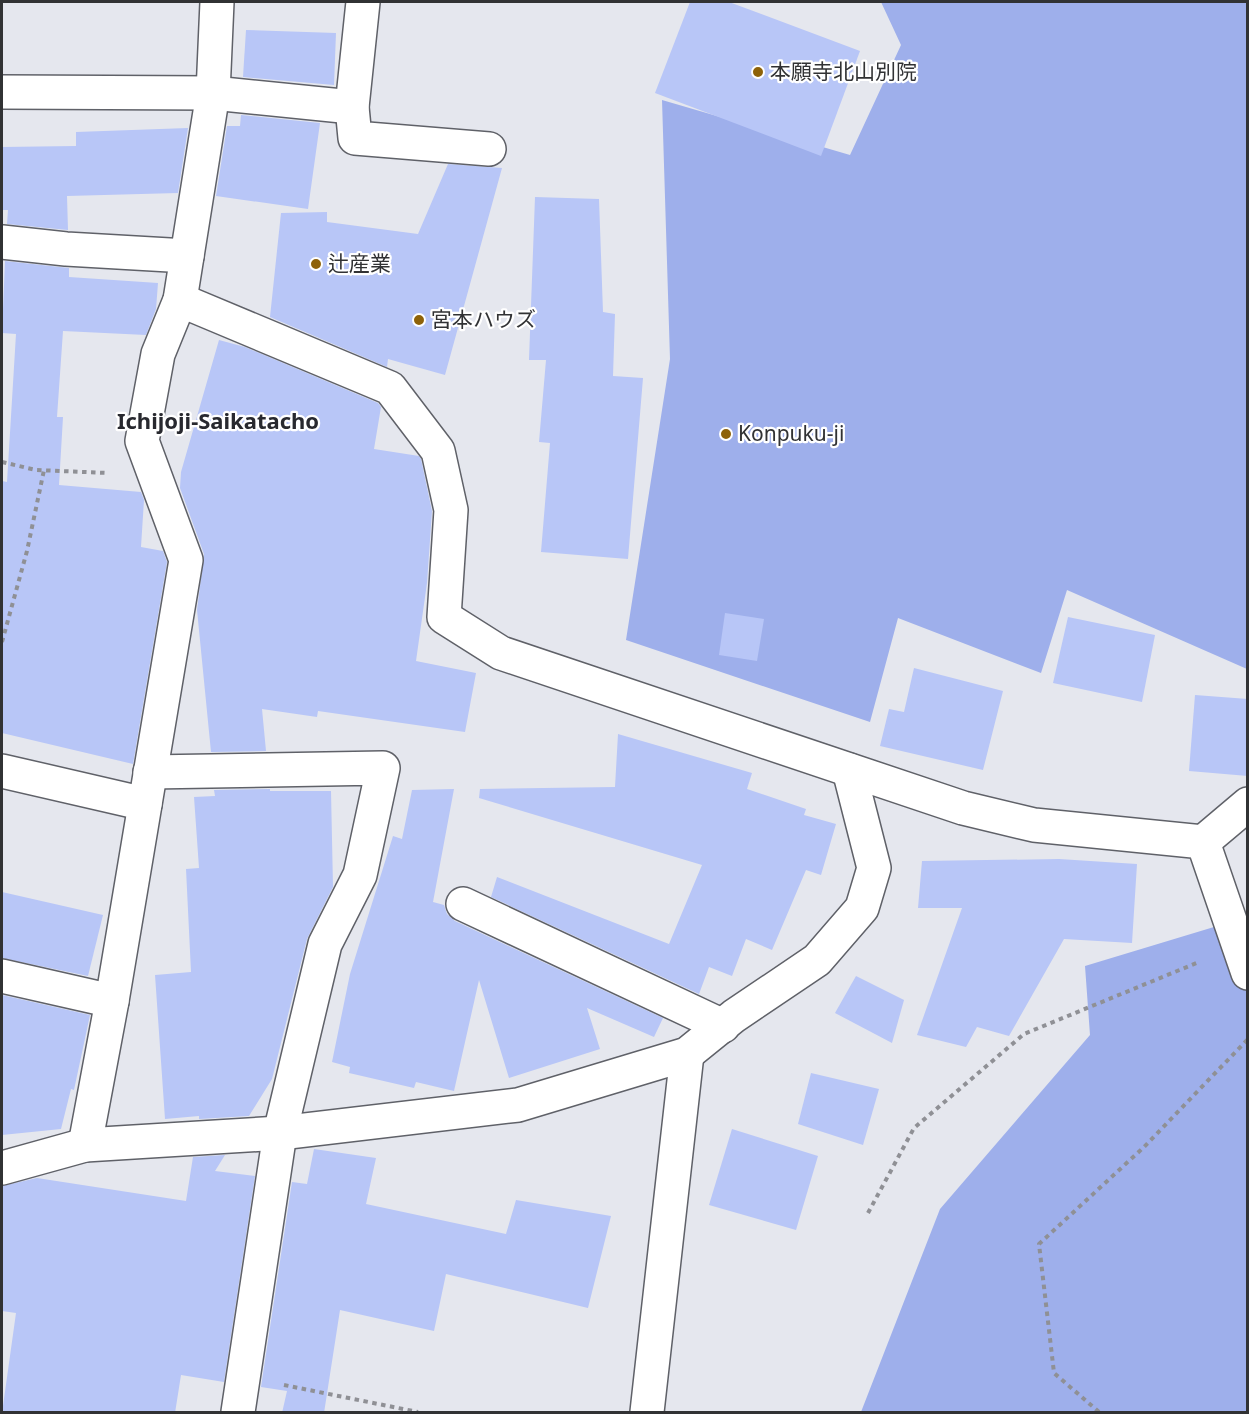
<svg xmlns="http://www.w3.org/2000/svg" width="1249" height="1414" font-family="'Noto Sans','Noto Sans JP',sans-serif">
	<style>
		.forest { fill: #9eafeb }
		.building { fill: #b8c6f7 }
		.lines { fill: none; stroke-linecap: round; stroke-linejoin: round }
		.minor-casing { stroke: #5f6168; stroke-width: 36 }
		.path { stroke: #8f9095; stroke-width: 4; stroke-dasharray: 4.5 4.5; stroke-linecap: butt }
		.minor { stroke: #fff; stroke-width: 33 }
		.poi-dot { fill: #8e6209; stroke: #fff; stroke-width: 2 }
		.labels { text-anchor: middle; stroke-width: 4.5; stroke-linejoin: round; paint-order: stroke }
		.poi-label { font-size: 21px; fill: #313234; stroke: #fff; text-anchor: start }
		.neighbourhood-label { font-size: 22px; font-weight: bold; fill: #28292f; stroke: #fff }
	</style>
	<rect width="100%" height="100%" fill="#e5e7ee"/>
	<!-- forest -->
	<g class="forest">
		<path d="M881,2h366v667l-180,-79 -26,83 -143,-55 -28,104 -244,-82 44,-281 -8,-259 188,55 51,-110z"/>
		<path d="M1247,917v495h-386l79,-203 150,-174 -5,-69z"/>
	</g>
	<!-- building -->
	<g class="building">
		<path d="M690,2h39l131,49 -39,105 -166,-63z"/>
		<path d="M246,30l90,3 -2,52 -91,-8z"/>
		<path d="M241,115l79,8 -12,86 -92,-13 11,-70h13z"/>
		<path d="M188,128l-10,65 -111,3 1,34 -61,-6 1,-14h-6v-63l74,-1v-14z"/>
		<path d="M448,164l54,4 -57,207 -57,-16 -1,8 -117,-50 11,-104 46,-1v10l91,12z"/>
		<path d="M535,197l64,2 4,113 12,2 -2,62 30,2 -15,181 -87,-7 9,-109 -11,-1 7,-82h-17z"/>
		<path d="M5,261l64,7v9l89,6 -2,26 -10,26 -83,-4 -6,86h6l-4,68 82,7 3,8 -3,47 22,4 4,11 -34,202 -131,-31v-252l5,1 9,-148 -14,-1z"/>
		<path d="M219,340l26,7 133,56 3,4 -7,42 45,7 2,3 11,52 -5,72 -11,78 60,12 -11,59 -147,-21 -1,6 -55,-8 4,42 -55,1 -14,-142 7,-56 -24,-66 1,-16z"/>
		<path d="M725,613l39,6 -7,42 -38,-6z"/>
		<path d="M1068,617l87,18 -13,67 -89,-19z"/>
		<path d="M914,668l89,23 -20,79 -103,-24 9,-37 15,3z"/>
		<path d="M1195,695l53,4v77l-59,-5z"/>
		<path d="M618,734l134,39 -5,16 59,20 -2,6 32,9 -15,51 -15,-5 -34,80 -26,-11 -14,37 -23,-9 -10,27 -208,-97 6,-20 172,67 33,-79 -223,-67 1,-9 135,-2z"/>
		<path d="M270,789v2h61l2,96 -26,52 -35,140 -23,37 -50,3v-3l-34,3 -10,-144 36,-3 -5,-103 13,-1 -5,-71 21,-1 -1,-6z"/>
		<path d="M454,789l-21,113 11,3 3,9 8,7 208,97 -9,19 -67,-29 13,41 -91,29 -30,-98 -25,111 -38,-9 -2,6 -65,-15 1,-6 -18,-5 18,-88 43,-138 9,3 10,-49z"/>
		<path d="M1059,859l78,5 -5,79 -68,-4 -55,97 -32,-9 -11,20 -49,-12 45,-127h-44l4,-47z"/>
		<path d="M2,892l101,23 -15,61 -86,-18z"/>
		<path d="M856,976l48,24 -12,43 -57,-30z"/>
		<path d="M2,995l88,20 -16,75 -3,-1 -10,40 -59,6z"/>
		<path d="M811,1073l68,16 -16,56 -65,-21z"/>
		<path d="M732,1129l86,27 -22,74 -87,-25z"/>
		<path d="M314,1149l62,9 -10,46 140,30 10,-34 95,16 -23,92 -142,-34 -12,57 -94,-21 -16,103h-42l5,-22 -26,-4 31,-205 15,2z"/>
		<path d="M225,1155l-10,16 40,5 -31,206 -43,-7 -6,38h-173l14,-100 -14,-2v-125l35,-8 149,23 7,-44z"/>
	</g>
	<g class="lines">
		<defs>
			<g id="minor">
				<path d="M363,2l-11,105 3,31 134,11"/>
				<path d="M2,92l211,1 139,14"/>
				<path d="M2,242l64,7 121,7"/>
				<path d="M180,300l210,88 48,63 13,59 -7,107 57,36 462,155 71,17 169,17 45,131"/>
				<path d="M2,771l143,33"/>
				<path d="M150,772l233,-4 -23,107 -35,69 -45,189 -42,279"/>
				<path d="M1203,842l45,-38"/>
				<path d="M463,904l260,122"/>
				<path d="M2,976l110,25"/>
				<path d="M85,1145l27,-144 74,-441 -44,-119 16,-87 22,-54 33,-207 4,-91"/>
				<path d="M2,1168l83,-23 195,-12 238,-28 169,-51 47,-38 83,-56 45,-52 12,-40 -25,-98"/>
				<path d="M647,1412l40,-358"/>
			</g>
		</defs>
		<!-- minor casing -->
		<use href="#minor" class="minor-casing"/>
		<!-- path -->
		<g class="path">
			<path d="M2,462l34,8 73,3"/>
			<path d="M2,642l25,-91 17,-81"/>
			<path d="M868,1213l46,-85 110,-94 175,-72"/>
			<path d="M284,1385l134,27"/>
			<path d="M1099,1412l-45,-39 -15,-129 105,-97 104,-108"/>
		</g>
		<!-- minor -->
		<use href="#minor" class="minor"/>
	</g>
	<!-- markers -->
	<g class="poi-dot">
		<circle cx="758" cy="72" r="6"/>
		<circle cx="316" cy="264" r="6"/>
		<circle cx="419" cy="320" r="6"/>
		<circle cx="726" cy="434" r="6"/>
	</g>
	<g class="labels">
		<!-- poi labels -->
		<g class="poi-label">
			<text x="770" y="79">本願寺北山別院</text>
			<text x="328" y="271">辻産業</text>
			<text x="431" y="327">宮本ハウズ</text>
			<text x="738" y="441">Konpuku-ji</text>
		</g>
		<!-- neighbourhood labels -->
		<g class="neighbourhood-label">
			<text x="218" y="429">Ichijoji-Saikatacho</text>
		</g>
	</g>
	<!-- border -->
	<rect width="1249" height="1414" fill="none" stroke="#313234" stroke-width="6"/>
</svg>
